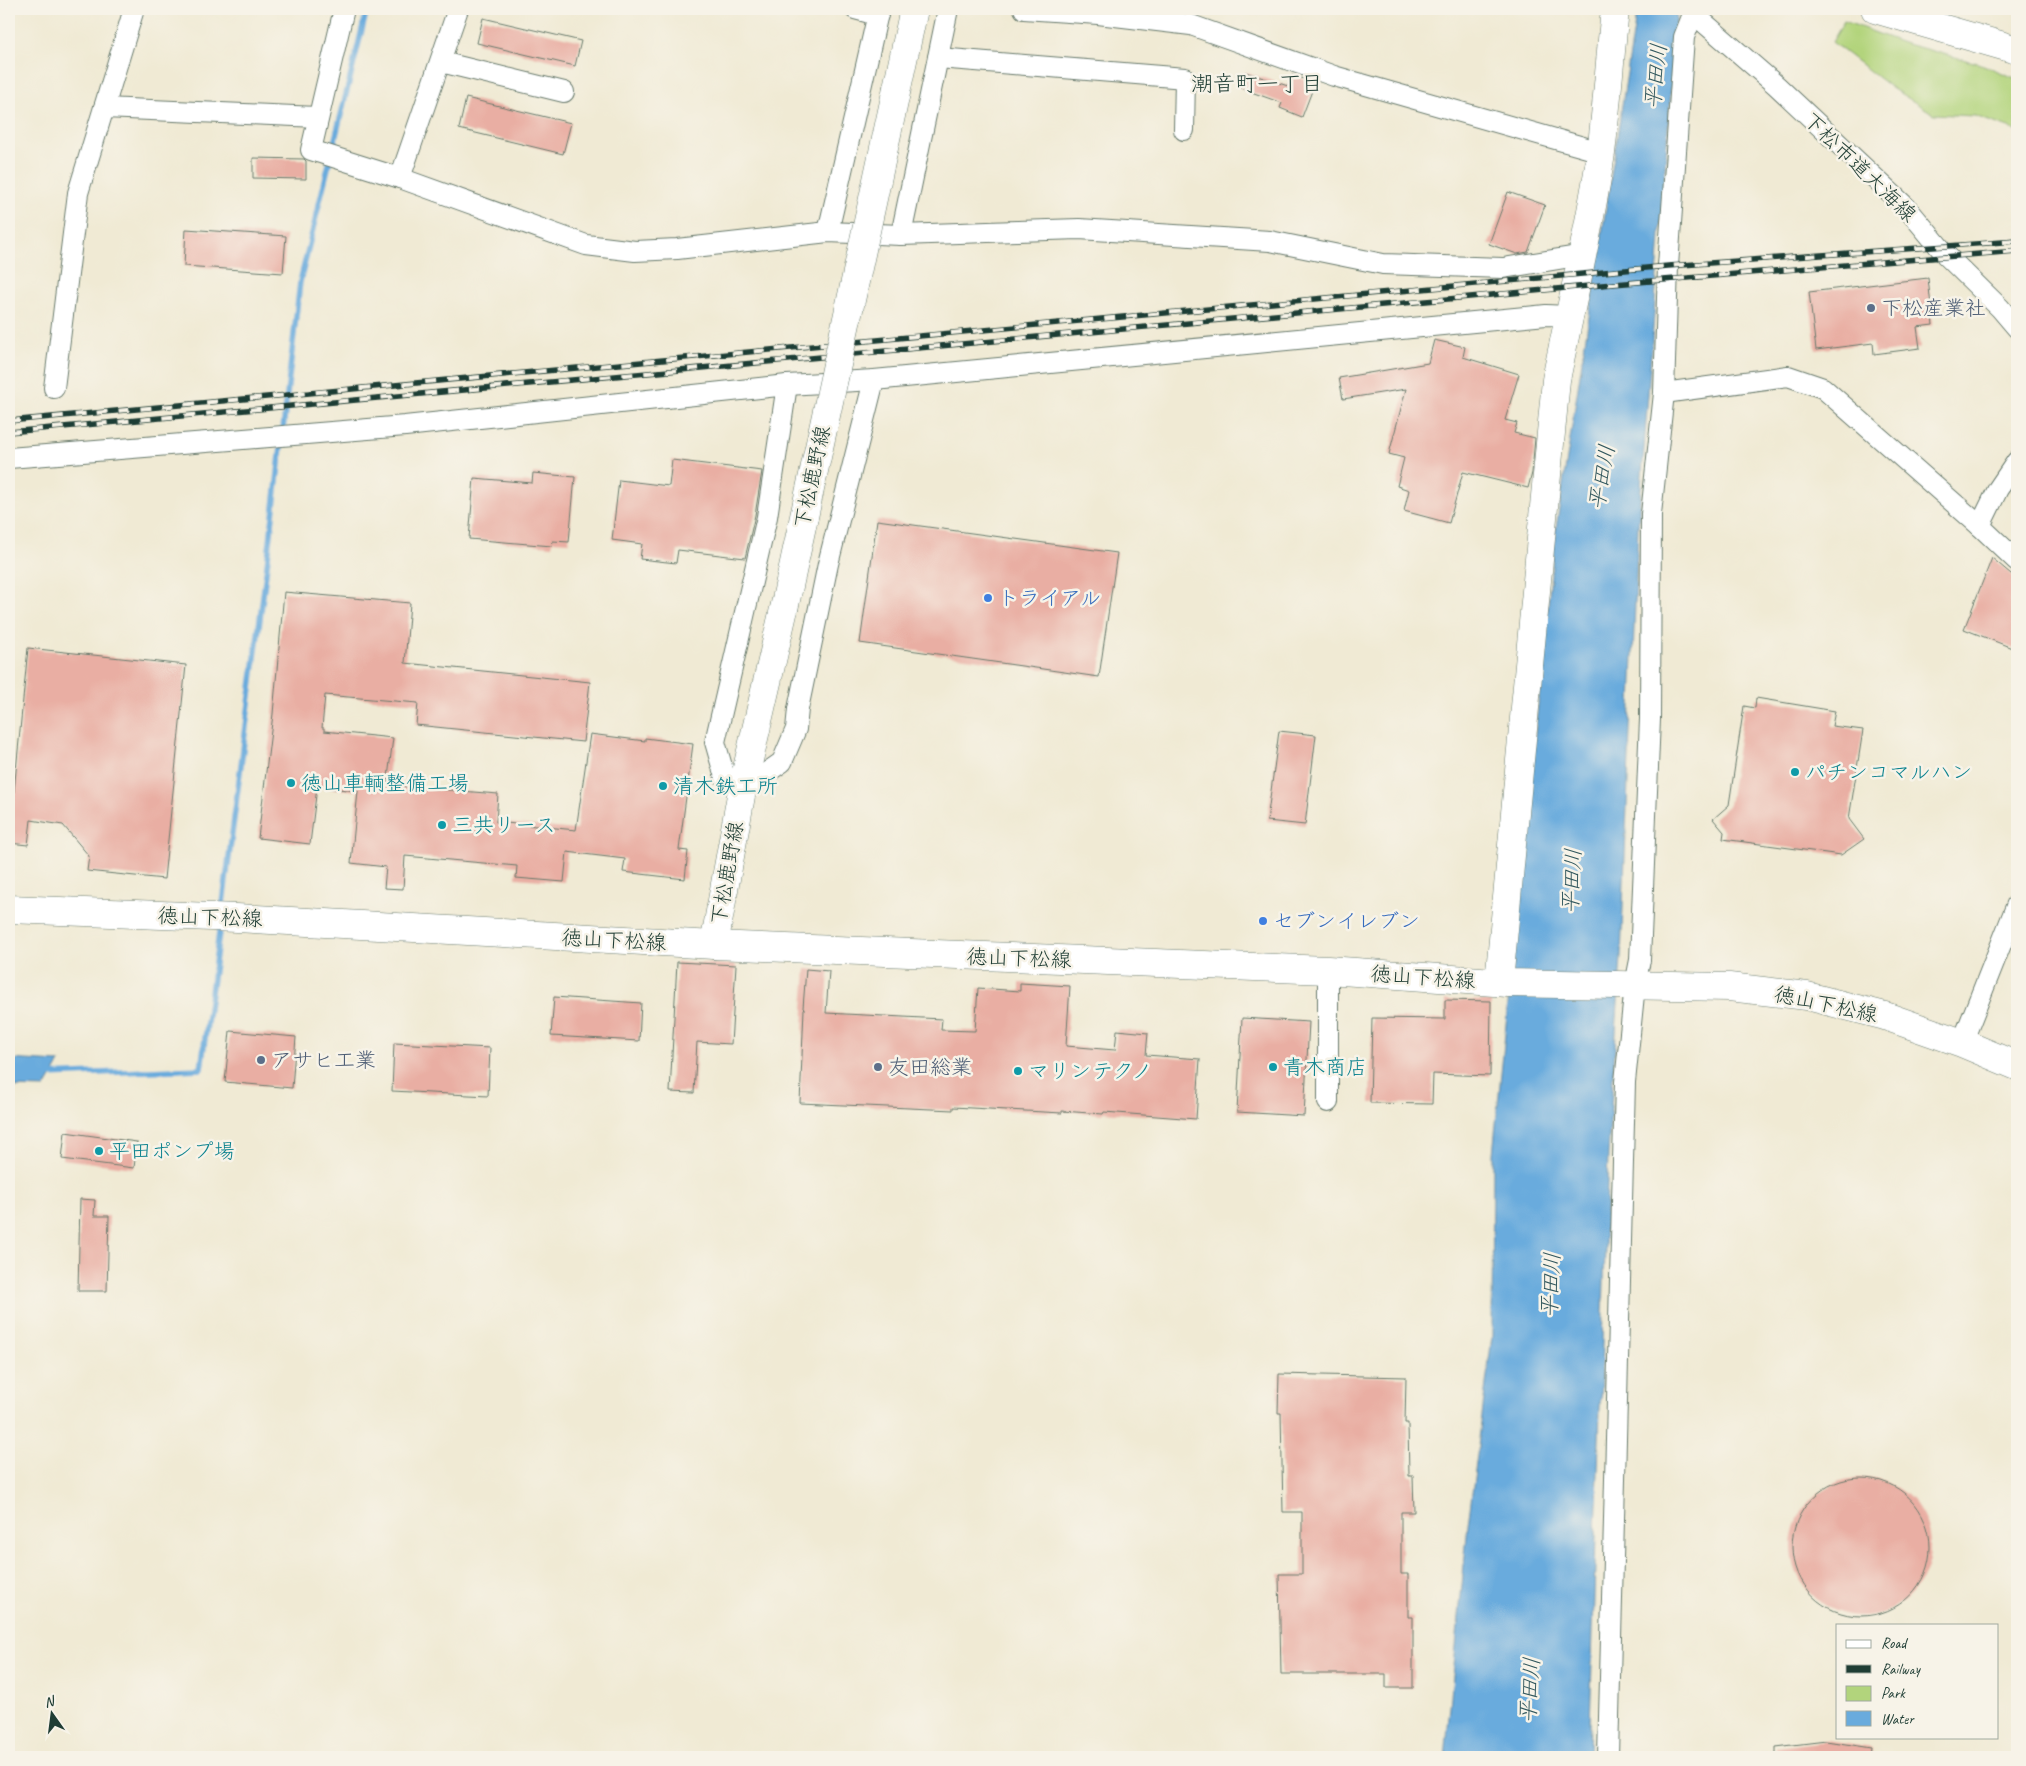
<svg xmlns="http://www.w3.org/2000/svg" width="2026" height="1766" font-family="Caveat,'Klee One',sans-serif">
	<style>
		.green { fill: #b2d47c; stroke: #688858 }
		.water { fill: #69abdd; stroke: #447488 }
		.lines { fill: none; stroke-linecap: round; stroke-linejoin: round }
		.stream { stroke: #69abdd; stroke-width: 5.5 }
		.building { fill: #e9aea3 }
		.street-casing { stroke: #687a6c; stroke-width: 22 }
		.secondary-casing { stroke: #687a6c; stroke-width: 29 }
		.primary-casing { stroke: #687a6c; stroke-width: 29 }
		.street { stroke: #fff; stroke-width: 20 }
		.secondary { stroke: #fff; stroke-width: 28 }
		.primary { stroke: #fff; stroke-width: 28 }
		.rail-casing { stroke: #1f3d34; stroke-width: 5.5 }
		.rail { stroke: #f7f3e8; stroke-width: 4; stroke-dasharray: 11; stroke-linecap: butt }
		.primary-bridge-casing { stroke: #687a6c; stroke-width: 29; stroke-linecap: butt }
		.primary-bridge { stroke: #fff; stroke-width: 28 }
		.service-dot { fill: #5c6f8a; stroke: #f7f3e8; stroke-width: 2 }
		.shop-dot { fill: #3f7fe0; stroke: #f7f3e8; stroke-width: 2 }
		.culture-dot { fill: #0f9aa8; stroke: #f7f3e8; stroke-width: 2 }
		.labels { text-anchor: middle; stroke-width: 5; stroke-linejoin: round; paint-order: stroke }
		.street-label { font-size: 21px; fill: #1f3d34; stroke: #f7f3e8 }
		.service-label { font-size: 21px; fill: #4e5e75; stroke: #f7f3e8; text-anchor: start }
		.shop-label { font-size: 21px; fill: #366cbe; stroke: #f7f3e8; text-anchor: start }
		.culture-label { font-size: 21px; fill: #0d838f; stroke: #f7f3e8; text-anchor: start }
		.water-label { font-size: 22px; font-style: italic; fill: #32585e; stroke: #f7f3e8 }
		.neighbourhood-label { font-size: 22px; fill: #1f3d34; stroke: #f7f3e8 }
	</style>
	<rect width="100%" height="100%" fill="#f7f3e8"/>
	<filter id="ink" filterUnits="userSpaceOnUse"><feTurbulence type="fractalNoise" baseFrequency=".02" numOctaves="2"/><feDisplacementMap in="SourceGraphic" scale="10" xChannelSelector="R" yChannelSelector="G"/><feConvolveMatrix kernelMatrix="1 2 1 2 8 2 1 2 1" color-interpolation-filters="sRGB"/></filter>
	<filter id="wash" filterUnits="userSpaceOnUse"><feTurbulence type="fractalNoise" baseFrequency=".0096" numOctaves="4" result="noise"/><feDisplacementMap in="SourceGraphic" scale="20" xChannelSelector="R" yChannelSelector="G"/><feGaussianBlur stdDeviation="1.12" result="paint"/><feColorMatrix in="noise" values="0 0 0 0 0 0 0 0 0 0 0 0 0 0 0 0 0 1.4 0 .05"/><feComposite in="paint" operator="in"/></filter>
	<g filter="url(#wash)">
		<rect width="100%" height="100%" fill="#f0ead4"/>
		<!-- green -->
		<path class="green" d="M1844,21l59,22 78,21 36,15v52l-42,-15 -41,-2 -41,-25 -61,-47z"/>
		<!-- water -->
		<g class="water">
			<path d="M1637,9h40l-39,519 -17,429 -13,197 -19,603h-144l23,-232 24,-188 1,-183 62,-619z"/>
			<path d="M9,1059l51,3 -15,26 -36,-1z"/>
		</g>
		<g class="lines">
			<!-- stream -->
			<g class="stream">
				<path d="M222,911l48,-369 30,-260 67,-273"/>
				<path d="M46,1075l155,-6 19,-144"/>
			</g>
		</g>
		<g id="blocks">
			<!-- building -->
			<g class="building">
				<path d="M483,18l98,23 -6,25 -98,-23z"/>
				<path d="M1245,72l43,14 4,-11 23,8 -13,34 -22,-9 2,-5 -42,-15z"/>
				<path d="M466,98l105,25 -8,31 -104,-25z"/>
				<path d="M253,158l51,1 2,2v18l-53,-1z"/>
				<path d="M1508,192l37,13 -17,47 -11,2 -28,-10z"/>
				<path d="M186,229l100,7 -3,37 -99,-7z"/>
				<path d="M1928,278l5,47 -16,2 3,21 -46,6 -1,-11 -57,7 -7,-58z"/>
				<path d="M1434,340l31,7 -2,10 56,17 -14,46 12,3 -3,10 21,5 -3,35 -4,15 -65,-16 -14,51 -45,-12 5,-21 -12,-4 7,-28 -15,-4 17,-65 -63,10 -4,-21 89,-15z"/>
				<path d="M672,460l90,11 -7,44 -10,43 -67,-8 -2,13 -36,-4 2,-15 -30,-4 7,-60 50,6z"/>
				<path d="M533,473l42,4 -6,65 -16,-1 -1,5 -83,-7 5,-61 58,5z"/>
				<path d="M877,520l240,33 -18,124 -239,-34z"/>
				<path d="M1992,558l25,21v71l-53,-21z"/>
				<path d="M284,592l126,11 -5,60 185,19 -7,60 -167,-17 2,-22 -93,-8 -3,33h2v3l69,7 -6,47 111,9 -2,28 80,8 14,-96 55,7v-3l48,6 -14,106 9,1 -3,28 -62,-7 2,-13 -58,-7 -3,30 -48,-4 1,-12 -112,-10 -2,33 -19,-1 2,-21 -35,-4 7,-72 -41,-4 -7,57 -52,-6 15,-124z"/>
				<path d="M28,648l158,17 -22,214 -77,-8 2,-15 -26,-31 -32,-5 -3,25 -19,-2z"/>
				<path d="M1756,698l79,13 -3,15 31,4 -14,89 15,20 -23,16 -118,-16 1,-7 -11,-13 16,-14 15,-99 11,2z"/>
				<path d="M1279,731l37,4 -11,90 -38,-4z"/>
				<path d="M677,962l59,3 -5,79 -34,-2 -3,51 -24,-1z"/>
				<path d="M806,969l23,2 -3,42 116,6 -1,11 34,1 3,-43 42,3v-8l50,3 -4,60 49,4 2,-20 31,3 -2,22 54,4 -4,60 -92,-7 -1,2 -41,-3v2l-109,-6v3l-153,-7 4,-94 -1,-1z"/>
				<path d="M554,997l87,6 -2,38 -88,-5z"/>
				<path d="M1445,1000l46,1 -1,75 -57,-2 -1,30 -62,-1 2,-85 73,1z"/>
				<path d="M1242,1018l67,4 -5,94 -67,-4z"/>
				<path d="M230,1031l66,6 -4,51 -67,-6z"/>
				<path d="M394,1043l96,5 -2,48 -96,-5z"/>
				<path d="M65,1132l72,10 -3,26 -72,-9z"/>
				<path d="M80,1199l15,1 -1,16h15l-2,75h-29z"/>
				<path d="M1279,1374l127,3 -1,46h3l1,53h4l1,36h-13v62h7v43h5v71h-27v-14h-105l-2,-100h23v-62h-19l-2,-99h-3z"/>
				<circle cx="1861" cy="1547" r="69"/>
				<path d="M1826,1741l46,7 -1,9h-95v-10z"/>
			</g>
		</g>
	</g>
	<g filter="url(#ink)">
		<use href="#blocks" fill-opacity="0" stroke="#687a6c" stroke-width="1"/>
		<g class="lines">
			<defs>
				<g id="street">
					<path d="M344,9l-33,141 89,28 186,67 49,6 42,-2 151,-17 73,3 178,-6 191,12 113,23 120,4 68,-11h12"/>
					<path d="M855,9l23,6"/>
					<path d="M1024,9l74,5 93,11 143,51 267,76"/>
					<path d="M1694,14l82,71 131,123 39,47 54,53 17,20"/>
					<path d="M938,58l247,20 -1,52"/>
					<path d="M441,62l123,30"/>
					<path d="M104,108l214,9"/>
					<path d="M400,178l58,-169"/>
					<path d="M828,232l51,-223"/>
					<path d="M901,235l47,-226"/>
					<path d="M787,385l-20,132 -52,225 10,35 17,13 40,-28 14,-33 2,-20 30,-145 46,-184"/>
					<path d="M54,388l24,-195 56,-184"/>
					<path d="M1664,393l124,-17 35,12 157,138 37,35"/>
					<path d="M9,458l396,-32 382,-41 87,-5 672,-65 22,1"/>
					<path d="M1980,526l18,-37 19,-28"/>
					<path d="M1962,1043l55,-139"/>
					<path d="M1328,1102v-132"/>
					<path d="M1608,1757l17,-675 10,-97 5,-25 10,-241 1,-205 13,-121 4,-127 16,-229 11,-28"/>
				</g>
				<g id="secondary">
					<path d="M1875,9l142,41"/>
					<path d="M9,909l228,9 477,27 614,25 180,13 221,4 78,9 78,20 77,27 55,23"/>
					<path d="M1499,982l57,-602c15,-76 34,-151 45,-227 6,-48 9,-96 14,-144"/>
				</g>
				<g id="primary">
					<path d="M897,88l17,-79"/>
					<path d="M714,945l28,-155 42,-181"/>
				</g>
			</defs>
			<!-- street casing -->
			<use href="#street" class="street-casing"/>
			<!-- secondary casing -->
			<use href="#secondary" class="secondary-casing"/>
			<!-- primary casing -->
			<use href="#primary" class="primary-casing"/>
			<!-- street -->
			<use href="#street" class="street"/>
			<!-- secondary -->
			<use href="#secondary" class="secondary"/>
			<!-- primary -->
			<use href="#primary" class="primary"/>
			<defs>
				<g id="rail">
					<path d="M9,421l1659,-155 349,-25"/>
					<path d="M9,432l1568,-145 440,-36"/>
				</g>
			</defs>
			<!-- rail casing -->
			<use href="#rail" class="rail-casing"/>
			<!-- rail -->
			<use href="#rail" class="rail"/>
			<defs>
				<path id="primary-bridge" d="M784,609l113,-521"/>
			</defs>
			<!-- primary-bridge casing -->
			<use href="#primary-bridge" class="primary-bridge-casing"/>
			<!-- primary-bridge -->
			<use href="#primary-bridge" class="primary-bridge"/>
		</g>
	</g>
	<!-- markers -->
	<g class="service-dot">
		<circle cx="1871" cy="308" r="5"/>
		<circle cx="261" cy="1060" r="5"/>
		<circle cx="878" cy="1067" r="5"/>
	</g>
	<g class="shop-dot">
		<circle cx="988" cy="598" r="5"/>
		<circle cx="1263" cy="921" r="5"/>
	</g>
	<g class="culture-dot">
		<circle cx="1795" cy="772" r="5"/>
		<circle cx="291" cy="783" r="5"/>
		<circle cx="663" cy="786" r="5"/>
		<circle cx="442" cy="825" r="5"/>
		<circle cx="1273" cy="1067" r="5"/>
		<circle cx="1018" cy="1071" r="5"/>
		<circle cx="99" cy="1151" r="5"/>
	</g>
	<g class="labels">
		<!-- street labels -->
		<g class="street-label">
			<text transform="translate(1860 167) rotate(44)" y="7">下松市道大海線</text>
			<text transform="translate(812 477) rotate(-78)" y="7">下松鹿野線</text>
			<text transform="translate(727 873) rotate(-80)" y="7">下松鹿野線</text>
			<text transform="translate(210 917) rotate(2)" y="7">徳山下松線</text>
			<text transform="translate(614 940) rotate(3)" y="7">徳山下松線</text>
			<text transform="translate(1019 958) rotate(2)" y="7">徳山下松線</text>
			<text transform="translate(1423 977) rotate(4)" y="7">徳山下松線</text>
			<text transform="translate(1826 1004) rotate(12)" y="7">徳山下松線</text>
		</g>
		<!-- service labels -->
		<g class="service-label">
			<text x="1881" y="315">下松産業社</text>
			<text x="271" y="1067">アサヒ工業</text>
			<text x="888" y="1074">友田総業</text>
		</g>
		<!-- shop labels -->
		<g class="shop-label">
			<text x="998" y="605">トライアル</text>
			<text x="1273" y="928">セブンイレブン</text>
		</g>
		<!-- culture labels -->
		<g class="culture-label">
			<text x="1805" y="779">パチンコマルハン</text>
			<text x="301" y="790">徳山車輌整備工場</text>
			<text x="673" y="793">清木鉄工所</text>
			<text x="452" y="832">三共リース</text>
			<text x="1283" y="1074">青木商店</text>
			<text x="1028" y="1078">マリンテクノ</text>
			<text x="109" y="1158">平田ポンプ場</text>
		</g>
		<!-- water labels -->
		<g class="water-label">
			<text transform="translate(1655 76) rotate(-84)" y="8">平田川</text>
			<text transform="translate(1601 477) rotate(-80)" y="8">平田川</text>
			<text transform="translate(1571 881) rotate(-87)" y="8">平田川</text>
			<text transform="translate(1550 1285) rotate(-87)" y="8">平田川</text>
			<text transform="translate(1529 1690) rotate(-86)" y="8">平田川</text>
		</g>
		<!-- neighbourhood labels -->
		<g class="neighbourhood-label">
			<text x="1257" y="91">潮音町一丁目</text>
		</g>
	</g>
	<!-- margin -->
	<rect width="2026" height="1766" fill="none" stroke="#f7f3e8" stroke-width="30"/>
	<!-- legend -->
	<rect x="1836" y="1624" width="162" height="115" fill="#f7f3e8" stroke="#a1aaa0"/>
	<rect x="1846" y="1640" width="25" height="8" fill="#ffffff" stroke="#a1aaa0"/>
	<text x="1881" y="1648" font-size="15" fill="#1f3d34">Road</text>
	<rect x="1846" y="1665" width="25" height="8" fill="#1f3d34" stroke="#a1aaa0"/>
	<text x="1881" y="1674" font-size="15" fill="#1f3d34">Railway</text>
	<rect x="1846" y="1686" width="25" height="15" fill="#b2d47c" stroke="#a1aaa0"/>
	<text x="1881" y="1698" font-size="15" fill="#1f3d34">Park</text>
	<rect x="1846" y="1711" width="25" height="15" fill="#69abdd" stroke="#a1aaa0"/>
	<text x="1881" y="1724" font-size="15" fill="#1f3d34">Water</text>
	<!-- north arrow -->
	<g transform="translate(52 1714) rotate(346)" stroke="#f7f3e8" stroke-width="4" paint-order="stroke">
	<path d="M0-4L9 19L0 12L-9 19Z" fill="#1f3d34"/>
	<text y="-8" font-size="14" font-weight="bold" text-anchor="middle" fill="#1f3d34">N</text>
	</g>
</svg>
